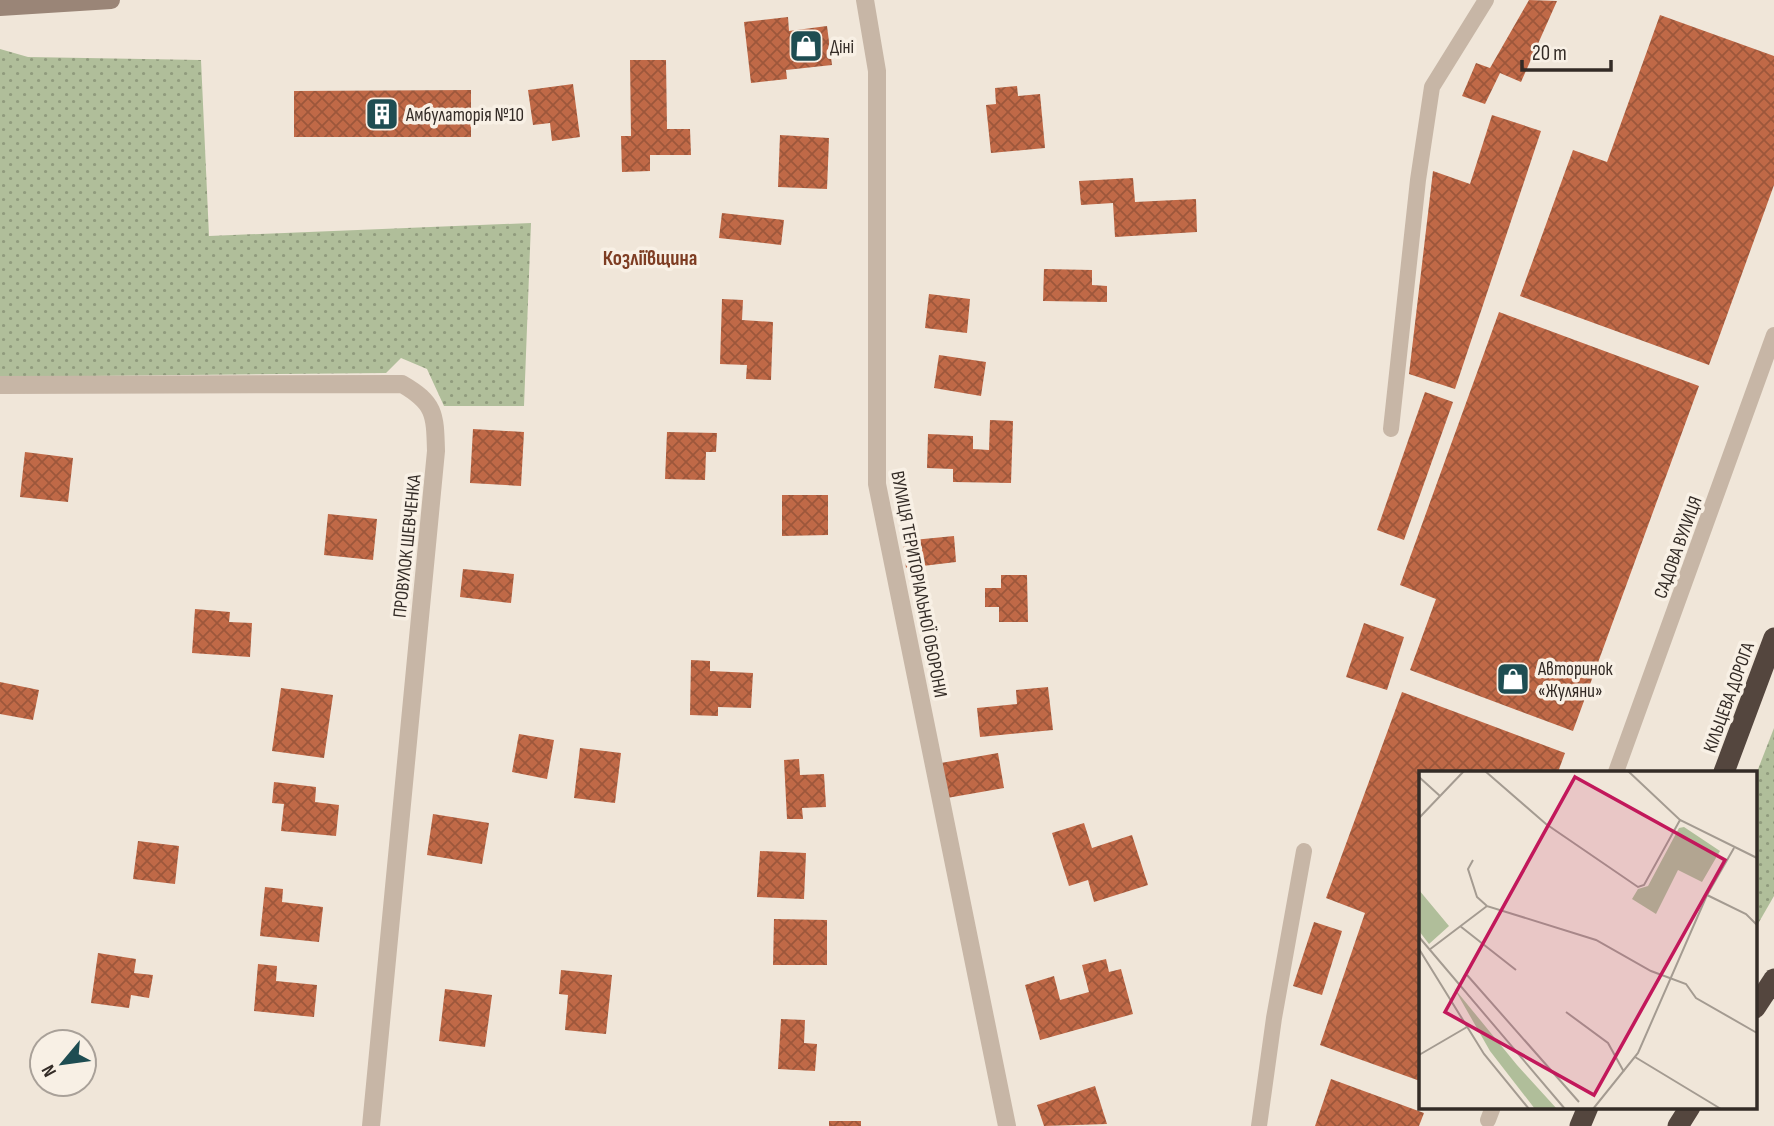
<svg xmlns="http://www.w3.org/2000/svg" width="1774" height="1126" font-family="'Sofia Sans Condensed',sans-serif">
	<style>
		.grass { fill: url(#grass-dots) }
		.building { fill: url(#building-cross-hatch) }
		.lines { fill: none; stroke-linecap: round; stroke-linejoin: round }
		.lane { stroke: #c7b6a6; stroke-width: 16 }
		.street { stroke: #c7b6a6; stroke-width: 18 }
		.secondary { stroke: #9a8577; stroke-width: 18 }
		.highway { stroke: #54463e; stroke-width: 21 }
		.labels { text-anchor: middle; stroke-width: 7; stroke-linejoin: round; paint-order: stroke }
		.poi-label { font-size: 19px; fill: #332b26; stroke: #f8f0e5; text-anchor: start }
		.street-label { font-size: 19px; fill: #332b26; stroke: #f8f0e5 }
		.neighbourhood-label { font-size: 21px; font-weight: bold; fill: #7e3d23; stroke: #f8f0e5 }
		.inset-road { fill: none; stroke: #a49b91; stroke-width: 2 }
		.view { fill: #c2185b; fill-opacity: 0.15; stroke: #c2185b; stroke-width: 3.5 }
		.inset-edge { fill: none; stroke: #332b26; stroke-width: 3.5 }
	</style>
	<defs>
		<pattern id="grass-dots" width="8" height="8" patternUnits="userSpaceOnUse" patternTransform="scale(1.75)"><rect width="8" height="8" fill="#b0be9a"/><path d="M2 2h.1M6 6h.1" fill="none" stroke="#909b7d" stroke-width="1.8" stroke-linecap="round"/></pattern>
		<pattern id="building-cross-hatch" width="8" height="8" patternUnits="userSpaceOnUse" patternTransform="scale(1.75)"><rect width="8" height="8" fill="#c06947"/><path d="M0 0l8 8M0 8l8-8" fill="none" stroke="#9d573b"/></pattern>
	</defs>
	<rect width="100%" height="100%" fill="#f0e6d9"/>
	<!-- grass -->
	<g class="grass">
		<path d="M0,49l28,8 173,3 8,176 322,-13 -7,183h-80l-17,-37 -26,-11 -15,15 -386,4z"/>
		<path d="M1774,728v168l-19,33v-152z"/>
	</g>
	<!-- building -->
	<g class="building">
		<path d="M1529,0l28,1 -36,81 -21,-9 -15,31 -23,-8 14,-33 14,5z"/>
		<path d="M1660,15l114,41v129l-65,180 -189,-69 53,-146 34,12z"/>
		<path d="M788,17l1,14 38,-5 5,39 -46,5 1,9 -36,4 -7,-61z"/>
		<path d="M630,60h36l1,69h23l1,26h-41v16l-28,1 -1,-36h10z"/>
		<path d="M573,84l7,53 -28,4 -2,-18 -17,2 -5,-35z"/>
		<path d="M1017,86l1,10 22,-2 5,54 -54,5 -5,-48 10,-1 -1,-16z"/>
		<path d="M471,90v47h-177v-46z"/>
		<path d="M1492,115l49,16 -86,258 -46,-15 24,-203 37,13z"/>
		<path d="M780,135l49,3 -2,51 -49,-2z"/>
		<path d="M1133,178l2,24 61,-3 1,33 -82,5 -2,-34 -32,2 -2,-24z"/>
		<path d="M722,213l62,7 -3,25 -62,-7z"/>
		<path d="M1044,269l48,1v15l15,1v16l-64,-1z"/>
		<path d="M929,294l41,5 -3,34 -42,-5z"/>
		<path d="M722,299l21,1 -1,20 31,2 -2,58 -25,-1 1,-14 -27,-1z"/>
		<path d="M1499,312l200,74 -126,345 -163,-61 26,-71 -36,-14z"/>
		<path d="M939,355l47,7 -5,34 -47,-8z"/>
		<path d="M1425,392l28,10 -49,138 -27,-10z"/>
		<path d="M990,420l23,1 -2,62 -58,-1v-13l-26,-1 1,-34 45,2v13l16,1z"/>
		<path d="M473,429l51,3 -3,54 -51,-3z"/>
		<path d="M667,432l50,1 -1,19h-10l-1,28 -40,-1z"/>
		<path d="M25,452l48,6 -5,44 -48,-5z"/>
		<path d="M782,495h46v40l-46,1z"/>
		<path d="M328,514l49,5 -4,41 -49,-5z"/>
		<path d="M954,536l2,26 -50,6 -3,-27z"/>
		<path d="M463,569l51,5 -3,29 -51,-6z"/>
		<path d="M1001,575h26l1,47h-29v-15h-14v-19h16z"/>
		<path d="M195,609l35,3 -1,10 23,1 -2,34 -58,-4z"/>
		<path d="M1364,623l40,14 -17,53 -41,-13z"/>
		<path d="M691,660l19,1v10l43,2 -2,35 -33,-1v9l-28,-1z"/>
		<path d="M0,682l39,8 -6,30 -33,-6z"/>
		<path d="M1048,687l5,43 -73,7 -3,-29 40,-4 -1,-14z"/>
		<path d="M281,688l52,7 -9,63 -52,-7z"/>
		<path d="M1402,692l163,61 -7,19h-138v309l-100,-36 45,-132 -39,-15z"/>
		<path d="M519,734l35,6 -7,39 -35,-7z"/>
		<path d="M580,748l41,5 -6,50 -41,-5z"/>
		<path d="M998,753l6,35 -57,10 -6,-35z"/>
		<path d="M799,759l1,16 24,-1 2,33 -24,1 1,11h-16l-3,-59z"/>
		<path d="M274,782l42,5 -1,15 24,3 -3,31 -55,-5 3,-27 -12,-1z"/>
		<path d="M433,814l56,9 -7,41 -55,-9z"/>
		<path d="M1084,823l8,25 40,-13 16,50 -54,17 -6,-22 -19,6 -17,-53z"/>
		<path d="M138,841l41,5 -4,38 -42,-5z"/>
		<path d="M760,851l46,2 -2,46 -47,-2z"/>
		<path d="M265,887l18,2 -1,13 41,5 -4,35 -59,-6z"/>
		<path d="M774,919l53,1v45h-54z"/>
		<path d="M1314,922l28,9 -20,64 -29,-9z"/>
		<path d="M98,953l38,6 -2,14 19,2 -4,23 -18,-3 -2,13 -38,-5z"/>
		<path d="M1106,959l3,13 12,-3 12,45 -93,26 -15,-55 29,-9 6,24 29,-8 -7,-27z"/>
		<path d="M258,964l19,2 -1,15 41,4 -3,32 -60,-6z"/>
		<path d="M561,970l51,5 -6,59 -41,-4 3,-35 -9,-1z"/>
		<path d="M445,989l47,6 -7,52 -46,-6z"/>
		<path d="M781,1019l24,1 -1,23 13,1 -2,27 -37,-2z"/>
		<path d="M1331,1079l93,34 -5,13h-104z"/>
		<path d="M1095,1086l12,38 -63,2 -7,-21z"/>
		<rect x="829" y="1121" width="32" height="5"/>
	</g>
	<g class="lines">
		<!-- lane -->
		<g class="lane">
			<path d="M1391,429l27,-249 14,-93 54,-87"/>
			<path d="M1616,772l158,-437"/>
			<path d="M1488,1120l5,-13"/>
			<path d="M1259,1126l15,-108 30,-167"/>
		</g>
		<!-- street -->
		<g class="street">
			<path d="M865,0l12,71v413l130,642"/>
			<path d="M0,385l402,-1c33,19 33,30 34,67l-65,675"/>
		</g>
		<!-- secondary -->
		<path class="secondary" d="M0,7l111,-7"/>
		<!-- highway -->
		<g class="highway">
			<path d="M1724,772l50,-134"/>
			<path d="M1755,1008l19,-29"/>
			<path d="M1580,1126l8,-19"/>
			<path d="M1678,1126l12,-19"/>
		</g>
	</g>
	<!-- icons -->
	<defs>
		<symbol id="shop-square" viewBox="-11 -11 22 22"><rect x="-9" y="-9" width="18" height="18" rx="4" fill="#1e4d52" stroke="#f8f0e5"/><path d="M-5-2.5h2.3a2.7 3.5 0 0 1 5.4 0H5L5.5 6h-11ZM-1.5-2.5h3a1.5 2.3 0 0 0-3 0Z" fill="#fff"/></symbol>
		<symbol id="building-square" viewBox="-11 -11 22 22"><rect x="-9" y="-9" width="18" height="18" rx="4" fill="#1e4d52" stroke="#f8f0e5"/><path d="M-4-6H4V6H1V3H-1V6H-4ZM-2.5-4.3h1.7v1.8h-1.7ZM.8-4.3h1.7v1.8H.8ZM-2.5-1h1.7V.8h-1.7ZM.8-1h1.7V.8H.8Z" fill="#fff"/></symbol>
	</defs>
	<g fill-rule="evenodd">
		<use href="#shop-square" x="787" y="27" width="38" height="38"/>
		<use href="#building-square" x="363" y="95" width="38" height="38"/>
		<use href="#shop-square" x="1494" y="660" width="38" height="38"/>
	</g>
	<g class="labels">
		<!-- poi labels -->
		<g class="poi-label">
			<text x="830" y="53">Діні</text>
			<text x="406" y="121">Амбулаторія №10</text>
			<text x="1538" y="675">Авторинок<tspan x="1538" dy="22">«Жуляни»</tspan></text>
		</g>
		<!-- street labels -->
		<g class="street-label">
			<text transform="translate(406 546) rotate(-84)" y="7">ПРОВУЛОК ШЕВЧЕНКА</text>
			<text transform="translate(1677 547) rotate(-70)" y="7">САДОВА ВУЛИЦЯ</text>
			<text transform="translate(920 584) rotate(79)" y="7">ВУЛИЦЯ ТЕРИТОРІАЛЬНОЇ ОБОРОНИ</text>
			<text transform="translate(1728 697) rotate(-70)" y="7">КІЛЬЦЕВА ДОРОГА</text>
		</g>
		<!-- neighbourhood labels -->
		<g class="neighbourhood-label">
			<text x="650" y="265">Козліївщина</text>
		</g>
	</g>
	<!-- overview -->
	<g transform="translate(1419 771)">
		<rect width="338" height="338" fill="#f0e6d9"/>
		<path d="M265,56l36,24 -18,31 -24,-12 -22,44 -24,-15 6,-10 10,-3 31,-58zM0,119l30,36 -20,18 -10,-13zM35,217l63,77 40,44h-22l-45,-58z" fill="#b0be9a"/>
		<path class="inset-road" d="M66,0l61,53 92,63 6,-2 36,-65M209,0l52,49 77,38M0,6l21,19M0,47l45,-47M54,89l-5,9 9,28 10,9M288,124l39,19 11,11M41,155l56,44M0,166l146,172M0,178l65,105 45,55M10,179l58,-44 109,34 55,31 35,13 10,14 61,35M48,204l112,127M147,241l42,31 16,29M0,284l48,-28M216,286l86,52M174,338l45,-56 69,-158 27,-47"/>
		<path class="view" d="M156,6l150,83 -131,235 -149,-83z"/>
		<rect width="338" height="338" class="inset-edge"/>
	</g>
	<!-- north arrow -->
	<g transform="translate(63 1063) rotate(241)"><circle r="33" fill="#f8f0e5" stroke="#a9a199" stroke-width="2"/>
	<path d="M0-5L12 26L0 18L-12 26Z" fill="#1e4d52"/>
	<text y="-10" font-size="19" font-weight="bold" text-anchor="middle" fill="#332b26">N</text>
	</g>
	<!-- scale -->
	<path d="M1522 60v10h89v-10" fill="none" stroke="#332b26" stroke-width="3.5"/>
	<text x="1532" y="60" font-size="21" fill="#332b26" stroke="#f8f0e5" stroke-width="5" paint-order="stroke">20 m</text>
</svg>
